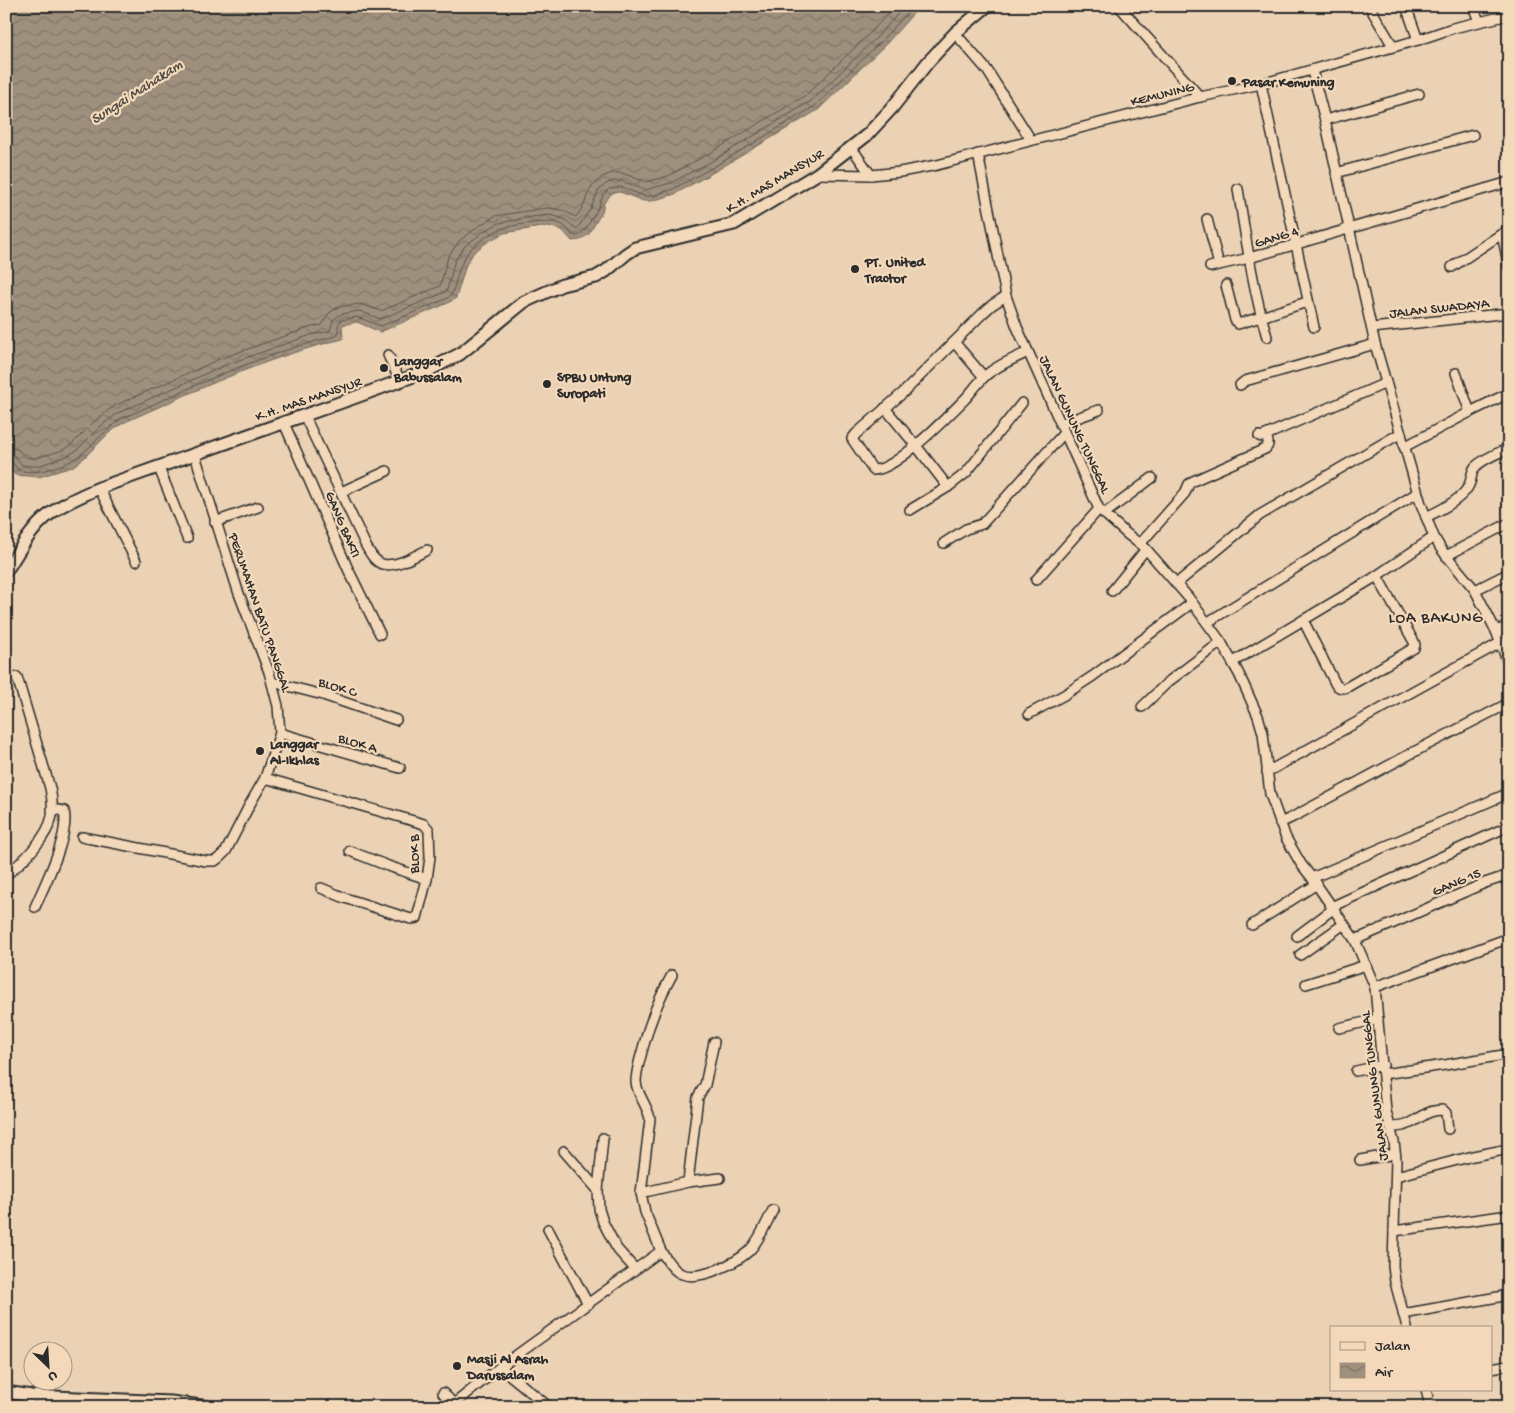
<svg xmlns="http://www.w3.org/2000/svg" width="1515" height="1413" font-family="'Gochi Hand',sans-serif">
	<style>
		.water { fill: url(#water-waves); stroke: #71685d }
		.lines { fill: none; stroke-linecap: round; stroke-linejoin: round }
		.shore { stroke: #59534c; stroke-width: 1 }
		.minor-casing { stroke: #2b2b2b; stroke-width: 12 }
		.major-casing { stroke: #2b2b2b; stroke-width: 15 }
		.minor { stroke: #f3d9ba; stroke-width: 9 }
		.major { stroke: #f3d9ba; stroke-width: 11 }
		.poi-dot { fill: #2b2b2b; stroke: #f3d9ba; stroke-width: 2 }
		.labels { text-anchor: middle; stroke-width: 4.5; stroke-linejoin: round; paint-order: stroke }
		.poi-label { font-size: 14px; font-weight: bold; fill: #2b2b2b; stroke: #f3d9ba; text-anchor: start }
		.street-label { font-size: 14px; fill: #2b2b2b; stroke: #f3d9ba }
		.water-label { font-size: 15px; font-style: italic; fill: #4e4944; stroke: #f3d9ba }
		.quarter-label { font-size: 16px; letter-spacing: 1px; fill: #2b2b2b; stroke: #f3d9ba }
	</style>
	<defs>
		<pattern id="water-waves" width="16" height="10" patternUnits="userSpaceOnUse" patternTransform="scale(1.25)"><rect width="16" height="10" fill="#9f907e"/><path d="M0 5q4-4 8 0t8 0" fill="none" stroke="#827667"/></pattern>
	</defs>
	<rect width="100%" height="100%" fill="#ebd2b4"/>
	<filter id="ink" filterUnits="userSpaceOnUse"><feTurbulence type="fractalNoise" baseFrequency=".02" numOctaves="2"/><feDisplacementMap in="SourceGraphic" scale="10" xChannelSelector="R" yChannelSelector="G"/><feConvolveMatrix kernelMatrix="1 2 1 2 8 2 1 2 1" color-interpolation-filters="sRGB"/></filter>
	<g filter="url(#ink)">
		<!-- water -->
		<path class="water" d="M6,6h914l-33,37 -69,67 -99,59 -44,25 -23,7h-9l-23,-9 -8,1 -8,10 -2,9 -13,22 -9,6 -8,1 -10,-11 -5,-2 -9,-2 -44,7 -15,8 -15,11 -8,13 -10,33 -8,5 -68,29 -23,-10 -15,3 1,14c-77,18 -148,52 -220,84l-14,10 -25,25 -12,9 -33,10 -24,-2 -9,-12z"/>
		<g class="lines">
			<!-- shore -->
			<g class="shore">
				<path d="M6,447l11,2 9,8 4,1h6l27,-8 9,-6 25,-25 17,-13 108,-48 86,-30 14,-3 7,-12 10,-6 21,-3 21,7 59,-25 8,-29 11,-16 20,-15 16,-10 52,-8 15,2 14,7 8,-12 3,-9 4,-9 11,-10 10,-4h10l24,9 22,-6 42,-23 96,-58 67,-65 22,-24"/>
				<path d="M6,454l9,2 7,9 7,1h9l29,-10 10,-6 25,-25 16,-12 107,-48 86,-30 19,-4 3,-11 8,-6 18,-3 22,8 62,-26 4,-3 8,-30 10,-14 18,-14 16,-9 33,-6 17,-2 13,3 15,11 14,-21 7,-17 8,-7 7,-3h9l23,9 26,-7 43,-23 97,-59 68,-66 26,-29"/>
				<path d="M6,460l6,2 6,8c13,3 22,2 34,-2 6,-2 13,-4 19,-7 16,-9 33,-30 50,-42 70,-32 140,-65 215,-83l2,-2v-9l3,-5 16,-3 24,9 65,-27 6,-5c5,-15 7,-30 17,-43 7,-9 21,-17 31,-22 11,-4 47,-9 58,-6 7,2 10,7 14,12l6,1 7,-6 12,-20 6,-15 6,-6 12,-2 23,9h8l21,-7 44,-24 98,-59 68,-67 31,-33"/>
			</g>
			<defs>
				<g id="minor">
					<path d="M1119,6l81,91"/>
					<path d="M1369,6l24,40"/>
					<path d="M1406,6l12,34"/>
					<path d="M1473,6l6,15"/>
					<path d="M955,33l32,37 44,70"/>
					<path d="M1312,71l13,49 50,224 46,160 13,33 7,12 34,41 21,41 13,35"/>
					<path d="M1261,84l53,243"/>
					<path d="M1325,120l94,-26"/>
					<path d="M851,147l20,28"/>
					<path d="M978,154l28,142 11,31 82,182 28,25 19,15 42,48 33,45 18,32 19,42 5,17 7,61 16,44 15,26 11,14 43,62 20,47 11,124 8,31 2,17 -3,107 2,16 12,45"/>
					<path d="M1336,173l137,-38"/>
					<path d="M817,174l54,1 29,-3 37,-7 263,-68 61,-13 157,-44 35,-12 56,-13"/>
					<path d="M1238,189c8,50 15,100 29,148"/>
					<path d="M1207,219l12,46"/>
					<path d="M1502,234l7,33"/>
					<path d="M1210,267l39,-9 260,-76"/>
					<path d="M1452,267l57,-38"/>
					<path d="M1226,285l9,35 3,4 23,-7 46,-15"/>
					<path d="M1006,296l-14,9 -10,9 -77,77 -49,43 -4,5 21,31c22,1 74,-53 91,-70 7,-7 13,-16 20,-23 12,-11 29,-18 44,-25"/>
					<path d="M1372,328l137,-15"/>
					<path d="M954,342l30,35"/>
					<path d="M388,355l12,26"/>
					<path d="M1456,373l14,39"/>
					<path d="M1240,385l5,-4 130,-37"/>
					<path d="M885,408l36,44 27,35 18,-14 56,-70"/>
					<path d="M304,415l62,131c4,7 8,15 16,18 13,4 33,-8 45,-14"/>
					<path d="M284,423l64,146 32,65"/>
					<path d="M1060,424l39,-14"/>
					<path d="M1259,436l3,1 4,-2 120,-52"/>
					<path d="M1404,447l66,-35 39,-19"/>
					<path d="M159,468l28,70"/>
					<path d="M99,488l37,73"/>
					<path d="M341,492l46,-21"/>
					<path d="M910,510l38,-23"/>
					<path d="M1104,514l48,-36"/>
					<path d="M1426,517c13,-6 37,-18 43,-32 3,-6 2,-13 6,-18 9,-9 23,-14 34,-19"/>
					<path d="M215,522l43,-15"/>
					<path d="M944,543l22,-14 16,-5 82,-91"/>
					<path d="M1140,544l45,-51 4,-9 4,-3 72,-32c5,-4 3,-8 1,-14"/>
					<path d="M1446,556l63,-33"/>
					<path d="M1036,580l63,-71"/>
					<path d="M1176,584l84,-69 141,-82"/>
					<path d="M1475,590l34,-17"/>
					<path d="M1112,591l34,-42"/>
					<path d="M1303,620l33,65c5,4 8,4 13,1l65,-38 1,-3 -1,-3 -37,-66"/>
					<path d="M1208,622l209,-129"/>
					<path d="M1496,631l13,-5"/>
					<path d="M1233,662l139,-83 62,-42"/>
					<path d="M272,682l51,13 73,25"/>
					<path d="M1142,707l26,-25 53,-40"/>
					<path d="M1029,714l35,-19 29,-19 99,-73"/>
					<path d="M280,733l120,35"/>
					<path d="M1267,772l233,-129"/>
					<path d="M265,778l159,46 5,6 1,27 -3,22 -10,39 -6,1 -66,-21 -24,-10"/>
					<path d="M1280,823l13,-6 134,-72 82,-42"/>
					<path d="M82,837l124,24h9l4,-3 7,-7 24,-47 15,-26 15,-45 -2,-27 -9,-34 -31,-81 -43,-136"/>
					<path d="M350,851l38,15 39,13"/>
					<path d="M6,875c17,-13 42,-38 46,-59 1,-9 0,-19 -2,-28l-33,-111"/>
					<path d="M1312,878l197,-85"/>
					<path d="M35,907c10,-23 35,-72 29,-96l-12,-2"/>
					<path d="M1331,907l178,-81"/>
					<path d="M1252,925l65,-41"/>
					<path d="M1297,936l36,-27"/>
					<path d="M1355,940l130,-57 24,-8"/>
					<path d="M1300,955l44,-31"/>
					<path d="M1306,984l60,-19"/>
					<path d="M1375,987l134,-49"/>
					<path d="M1339,1028l39,-9"/>
					<path d="M1356,1071l27,-6"/>
					<path d="M1383,1074l62,-9 64,-11"/>
					<path d="M1390,1127c5,0 11,0 16,-2 15,-5 18,-15 37,-15l3,3 2,16"/>
					<path d="M603,1138l-5,52 1,19 4,13 14,27 18,20"/>
					<path d="M564,1151l34,39"/>
					<path d="M1360,1160l35,-6"/>
					<path d="M1396,1176l77,-20 36,-7"/>
					<path d="M688,1182l10,-85 7,-12 9,-43"/>
					<path d="M641,1193l47,-11 32,-4"/>
					<path d="M548,1229l40,75"/>
					<path d="M1394,1231l115,-16"/>
					<path d="M661,1251c5,8 12,20 21,23 18,7 54,-11 67,-23 11,-11 17,-28 24,-41"/>
					<path d="M1403,1314l106,-19"/>
					<path d="M1491,1368l18,-3"/>
					<path d="M1426,1389l4,18"/>
					<path d="M443,1393l11,11"/>
					<path d="M24,1407l7,-11"/>
					<path d="M458,1407l-4,-3 46,-37"/>
					<path d="M549,1407l-49,-40 161,-116 -16,-39 -4,-19 9,-74c-2,-13 -13,-24 -14,-37 0,-11 4,-23 7,-34 7,-28 15,-48 29,-73"/>
				</g>
				<g id="major">
					<path d="M6,571c9,-13 16,-27 26,-39 17,-23 42,-33 67,-44l257,-91 71,-26 33,-17 64,-52 38,-17 34,-8 10,-6 20,-17 9,-6 99,-24 83,-50 50,-39 25,-27 36,-46 27,-29 32,-27"/>
					<path d="M6,1392l25,4 140,6 38,5"/>
				</g>
			</defs>
			<!-- minor casing -->
			<use href="#minor" class="minor-casing"/>
			<!-- major casing -->
			<use href="#major" class="major-casing"/>
			<!-- minor -->
			<use href="#minor" class="minor"/>
			<!-- major -->
			<use href="#major" class="major"/>
		</g>
	</g>
	<!-- markers -->
	<g class="poi-dot">
		<circle cx="1232" cy="81" r="5"/>
		<circle cx="855" cy="269" r="5"/>
		<circle cx="384" cy="368" r="5"/>
		<circle cx="547" cy="384" r="5"/>
		<circle cx="260" cy="751" r="5"/>
		<circle cx="457" cy="1366" r="5"/>
	</g>
	<g class="labels">
		<!-- poi labels -->
		<g class="poi-label">
			<text x="1242" y="86">Pasar Kemuning</text>
			<text x="865" y="266">PT. United<tspan x="865" dy="16">Tractor</tspan></text>
			<text x="394" y="365">Langgar<tspan x="394" dy="16">Babussalam</tspan></text>
			<text x="557" y="381">SPBU Untung<tspan x="557" dy="16">Suropati</tspan></text>
			<text x="270" y="748">Langgar<tspan x="270" dy="16">Al-Ikhlas</tspan></text>
			<text x="467" y="1363">Masji Al Asrah<tspan x="467" dy="16">Darussalam</tspan></text>
		</g>
		<!-- street labels -->
		<g class="street-label">
			<text transform="translate(1162 93) rotate(-14)" y="5">KEMUNING</text>
			<text transform="translate(774 180) rotate(-31)" y="5">K.H. MAS MANSYUR</text>
			<text transform="translate(1276 236) rotate(-17)" y="5">GANG 4</text>
			<text transform="translate(1439 307) rotate(-6)" y="5">JALAN SWADAYA</text>
			<text transform="translate(308 398) rotate(-19)" y="5">K.H. MAS MANSYUR</text>
			<text transform="translate(1076 424) rotate(65)" y="5">JALAN GUNUNG TUNGGAL</text>
			<text transform="translate(344 524) rotate(67)" y="5">GANG BAKTI</text>
			<text transform="translate(261 612) rotate(71)" y="5">PERUMAHAN BATU PANGGAL</text>
			<text transform="translate(338 686) rotate(17)" y="5">BLOK C</text>
			<text transform="translate(358 742) rotate(16)" y="5">BLOK A</text>
			<text transform="translate(413 854) rotate(-90)" y="5">BLOK B</text>
			<text transform="translate(1456 881) rotate(-23)" y="5">GANG 15</text>
			<text transform="translate(1373 1086) rotate(-97)" y="5">JALAN GUNUNG TUNGGAL</text>
		</g>
		<!-- water labels -->
		<g class="water-label">
			<text transform="translate(136 91) rotate(-33)" y="5">Sungai Mahakam</text>
		</g>
		<!-- quarter labels -->
		<g class="quarter-label">
			<text x="1436" y="622">LOA BAKUNG</text>
		</g>
	</g>
	<!-- margin -->
	<rect width="1515" height="1413" fill="none" stroke="#f3d9ba" stroke-width="25"/>
	<rect x="12" y="12" width="1490" height="1388" fill="none" stroke="#2b2b2b" stroke-width="2" filter="url(#ink)"/>
	<!-- legend -->
	<rect x="1330" y="1326" width="162" height="65" fill="#f3d9ba" stroke="#a39381"/>
	<rect x="1340" y="1342" width="25" height="8" fill="#f3d9ba" stroke="#a39381"/>
	<text x="1375" y="1350" font-size="15" fill="#2b2b2b">Jalan</text>
	<rect x="1340" y="1363" width="25" height="15" fill="url(#water-waves)" stroke="#a39381"/>
	<text x="1375" y="1376" font-size="15" fill="#2b2b2b">Air</text>
	<!-- north arrow -->
	<g transform="translate(48 1366) rotate(155)"><circle r="24" fill="#f3d9ba" stroke="#a39381"/>
	<path d="M0-4L9 19L0 12L-9 19Z" fill="#2b2b2b"/>
	<text y="-8" font-size="14" font-weight="bold" text-anchor="middle" fill="#2b2b2b">U</text>
	</g>
</svg>
